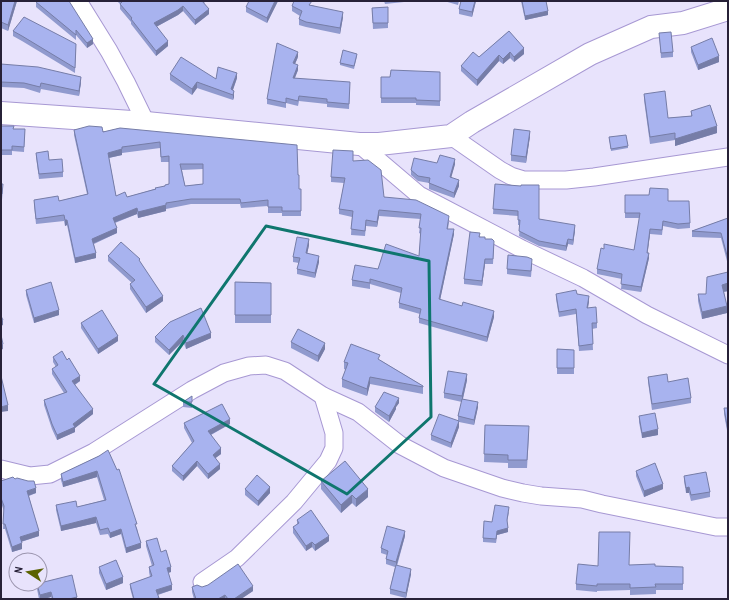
<svg xmlns="http://www.w3.org/2000/svg" width="729" height="600" font-family="'Archivo Narrow',sans-serif">
	<style>
		.lines { fill: none; stroke-linecap: round; stroke-linejoin: round }
		.minor-casing { stroke: #a798d3; stroke-width: 19 }
		.major-casing { stroke: #a798d3; stroke-width: 24 }
		.minor { stroke: #fff; stroke-width: 17 }
		.major { stroke: #fff; stroke-width: 22 }
		.wall { fill: #909ace; fill-rule: evenodd }
		.shaded-wall { fill: #767da7 }
		.building { fill: #a8b3ef; stroke: #767da7; fill-rule: evenodd }
		.marked { fill: none; stroke: #0f766e; stroke-width: 3; stroke-linejoin: round }
	</style>
	<rect width="100%" height="100%" fill="#e8e3fc"/>
	<g class="lines">
		<defs>
			<g id="minor">
				<path d="M78,1l31,50 17,31 20,41"/>
				<path d="M451,136l49,34 11,6 13,4h42l28,-3 134,-20"/>
				<path d="M359,144l60,51 103,54 61,29 64,37 81,40"/>
				<path d="M1,469l29,7 20,-2 44,-22 98,-62 32,-17 25,-7 17,-1 19,6 38,25 35,16 42,33 44,23 58,20 21,5 18,3 41,3 20,5 114,23h12"/>
				<path d="M202,582l35,-24 57,-56 34,-41 6,-13v-15l-11,-37"/>
			</g>
			<path id="major" d="M1,113l145,10 213,21h20l72,-8 21,-14 118,-68 61,-27 32,-4 45,-14"/>
		</defs>
		<!-- minor casing -->
		<use href="#minor" class="minor-casing"/>
		<!-- major casing -->
		<use href="#major" class="major-casing"/>
		<!-- minor -->
		<use href="#minor" class="minor"/>
		<!-- major -->
		<use href="#major" class="major"/>
	</g>
	<!-- wall -->
	<g class="wall">
		<path d="M1,1h16l-9,30 -7,-3z"/>
		<path d="M69,1l24,43 -6,4 -11,-13v5l-40,-33v-5z"/>
		<path d="M117,1h89l-2,2 5,11 -14,11 -12,-14 -5,4 -22,12 12,19 -12,10 -25,-32v-2l-11,-13v-5z"/>
		<path d="M278,1l-11,22 -21,-11v-5z"/>
		<path d="M384,1h20v1l-19,2z"/>
		<path d="M444,1h15l-1,4z"/>
		<path d="M476,1l-4,16 -13,-3v-5z"/>
		<path d="M521,1h25l2,14 -23,5z"/>
		<path d="M312,5l31,12 -3,17 -34,-7 -7,-2v-6l1,-3 -8,-5v-5z"/>
		<path d="M388,7v21l-15,1 -1,-21z"/>
		<path d="M13,31l63,13 -1,29 -53,-32 -9,-5z"/>
		<path d="M509,31l15,23 -10,8 -4,-4 -7,6 -4,-3 -22,25 -16,-15v-5l18,-9z"/>
		<path d="M659,33l14,19v5l-12,1z"/>
		<path d="M691,47l28,15 -21,8 -7,-18z"/>
		<path d="M357,56l-3,13 -14,-4v-2z"/>
		<path d="M298,57l-3,7 3,6 -3,8 55,9 -1,22 -22,-2v-3l-28,-3 -1,5 -12,-3v5l-19,-4v-5z"/>
		<path d="M1,64l80,18 -2,14 -38,-7 -1,4 -16,-5 -23,-1z"/>
		<path d="M440,72v34l-24,-1v-2h-35v-26h9z"/>
		<path d="M170,74l46,5 21,-1 -4,12 1,7 -1,3 -36,-12 -5,7 -22,-15z"/>
		<path d="M644,94l24,24 23,-2v-5l26,22 -42,13v-6l-25,4 -6,-44z"/>
		<path d="M1,126l12,3h12l-1,23 -12,-1v4h-11z"/>
		<path d="M120,128l178,47 1,14h2v27h-19v-3h-14v-7l-27,2 -1,-4h-49l-25,5v2l-28,7 -1,-4 -22,9 2,10 -23,11 2,14 -21,5 -8,-38 -2,1 -1,-5 -28,3 -2,-19v-5l25,1 28,-7 -13,-59v-5l29,2zM160,148l1,14h8v22l-4,2 -38,11 -11,-1 -7,-38 13,-3v-2zM203,169v15l-18,2 -3,-16z"/>
		<path d="M530,136l-4,27 -15,-2v-6z"/>
		<path d="M609,137l19,9v2l-17,3z"/>
		<path d="M36,153l13,7 14,12v5l-24,2 -3,-22z"/>
		<path d="M353,161l31,36 65,25 -1,7 6,5 -14,66 54,17 -7,25 -68,-19v-5l1,-4 -21,-6v-5l2,-10 -31,-9v5l-18,-3v-6l26,-11 41,-13 2,-22 -2,-1 2,-14 -42,-3 -2,11 -11,-1 -1,10 -14,-1 1,-18 -13,-3v-5l5,-26 -13,-1v-5z"/>
		<path d="M437,163l18,1 -4,13 8,9 -5,12 -25,-9v-6l-11,-2 -7,-6v-5z"/>
		<path d="M1,184l2,5 -1,11h-1z"/>
		<path d="M495,184l44,35 36,11 -2,15 -5,-1 -2,7 -27,-5 -20,-10 1,-11h-2v-9l-25,-2z"/>
		<path d="M625,195l43,6 22,22v5l-12,1 -15,-3 -1,9 -12,-1 -3,19 2,5 -8,34 -20,-3 1,-10 -25,-5v-5l7,-20 30,1 6,-32h-15z"/>
		<path d="M728,218v47l-7,-27 -29,-1v-6z"/>
		<path d="M479,237l6,2 9,7 -1,18h-8l-3,22 -18,-2v-5z"/>
		<path d="M309,245l-2,9 12,8 -4,16 -18,-4v-5l2,-6 -6,-1v-5z"/>
		<path d="M108,256l32,6 23,39 -17,12 -16,-24v-5l2,-1 -24,-22z"/>
		<path d="M532,265l-1,12 -24,-3v-5z"/>
		<path d="M728,272v19l-4,1 3,21 -25,6 -4,-18v-7h8z"/>
		<path d="M235,282l36,1v40h-36z"/>
		<path d="M26,290l33,25 -25,8 -8,-28z"/>
		<path d="M556,294h21l12,7 -1,7 9,15v5l-5,1 1,21 -14,1 -3,-37 -17,3 -3,-18z"/>
		<path d="M201,308l10,30 -25,11 -3,-8 -14,14 -14,-13v-5z"/>
		<path d="M81,323l37,18 -20,13 -17,-26z"/>
		<path d="M291,342l34,7 -7,13 -27,-14z"/>
		<path d="M557,349l17,1v24h-17z"/>
		<path d="M53,357l27,24 -5,4 18,29 -18,14v4l-18,8 -5,-11 -8,-24v-5l20,-7 -12,-19v-5l4,-2 -3,-5z"/>
		<path d="M380,360l43,26v8l-53,-10 -3,12 -25,-9v-8l4,-9 -2,-1v-7z"/>
		<path d="M648,377l20,5 23,16v5l-39,7 -4,-28z"/>
		<path d="M467,380l-4,19 15,8 -4,18 -15,-3v5l-8,21 -20,-8v-5l27,-14v-5l4,-14 -18,-4v-5z"/>
		<path d="M192,396v12l-9,-1v-5z"/>
		<path d="M399,403l-3,4v2l-7,13 -14,-10v-5z"/>
		<path d="M724,408h4v28l-4,-22z"/>
		<path d="M639,416l19,19 -16,3 -3,-16z"/>
		<path d="M184,423l46,1 -19,11 10,19 -6,4 5,11 -12,10 -11,-13 -14,15 -11,-10v-5l20,-23 -8,-15z"/>
		<path d="M485,425l44,9 -2,34h-19v-5l-24,-1z"/>
		<path d="M99,456l38,72 4,20 -15,5 -5,-19 -11,4 -2,-4 -8,1 -4,-12 -35,8 -5,-21v-5l21,2 27,-7 -7,-23 -34,10 -2,-7v-6z"/>
		<path d="M636,471l27,18 -19,8 -8,-21z"/>
		<path d="M684,476l26,16v5l-19,4 -2,-8h-3l-2,-12z"/>
		<path d="M1,481l35,12 -7,3 10,40 -18,6 1,7 -10,3 -7,-23h-2l1,-18 -3,-8z"/>
		<path d="M321,481l47,16 -12,10 -4,-4 -11,10 -20,-24z"/>
		<path d="M245,489l25,4 -12,13 -13,-11z"/>
		<path d="M509,512l-2,10 1,10 -11,3 -1,8 -13,-1v-4l9,-16z"/>
		<path d="M297,520l32,21 -14,10 -3,-4 -6,4 -13,-18v-6l4,-2z"/>
		<path d="M405,536l-8,30 14,8 -5,24 -16,-4v-5l5,-22 -9,-3v-5l1,-4 -6,-2v-5z"/>
		<path d="M146,541l15,11 10,20 -3,1 4,17 -14,5 1,4h-26l-3,-11v-4l20,-7 -1,-5v-5l3,-1 -6,-20z"/>
		<path d="M629,565l26,1 28,1v23h-27v4l-26,1v-5l-33,1v1l-21,-2v-6l22,-18z"/>
		<path d="M99,567l24,16 -17,7 -7,-17z"/>
		<path d="M37,584l40,15h-25l-1,-2 -7,2h-5l-2,-10z"/>
		<path d="M192,587h10l51,4 -12,8h-47l-2,-7z"/>
	</g>
	<!-- shaded-wall -->
	<g class="shaded-wall">
		<path d="M15,1h2l-9,30v-6z"/>
		<path d="M275,1h3l-11,22v-5z"/>
		<path d="M475,1h1l-4,16v-5z"/>
		<path d="M183,6v5l-5,4 -24,13v-5z"/>
		<path d="M209,9v5l-14,11v-5z"/>
		<path d="M548,11v4l-23,5v-4z"/>
		<path d="M343,12v5l-3,17v-6z"/>
		<path d="M93,39v5l-6,4v-5z"/>
		<path d="M168,41v5l-12,10v-5z"/>
		<path d="M524,48v6l-10,8v-5z"/>
		<path d="M298,52v5l-5,11v-5z"/>
		<path d="M510,52v6l-7,6v-5z"/>
		<path d="M499,55v6l-22,25v-6z"/>
		<path d="M719,56v6l-21,8v-5z"/>
		<path d="M298,65v5l-5,12v-4z"/>
		<path d="M237,73v5l-6,17v-6z"/>
		<path d="M81,77v5l-2,14v-5z"/>
		<path d="M197,82v6l-5,7v-6z"/>
		<path d="M234,91v6l-1,3v-5z"/>
		<path d="M717,126v7l-42,13v-7z"/>
		<path d="M530,131v5l-4,27v-6z"/>
		<path d="M122,149v6l-14,3v-5z"/>
		<path d="M455,159v5l-5,18v-5z"/>
		<path d="M459,180v6l-5,12v-5z"/>
		<path d="M166,205v6l-28,7v-6z"/>
		<path d="M137,208v6l-24,9v-5z"/>
		<path d="M379,210v6l-2,11v-5z"/>
		<path d="M65,220h2v5l-2,1z"/>
		<path d="M575,225v5l-2,15v-5z"/>
		<path d="M117,228v5l-25,11v-5z"/>
		<path d="M454,229v5l-15,71v-6z"/>
		<path d="M650,229v5l-3,24v-5z"/>
		<path d="M309,239v6l-3,14v-6z"/>
		<path d="M568,239v5l-2,7v-5z"/>
		<path d="M96,253v5l-21,5v-5z"/>
		<path d="M649,253v5l-8,34v-5z"/>
		<path d="M319,256v6l-4,16v-5z"/>
		<path d="M485,259v5l-3,22v-5z"/>
		<path d="M728,283v8l-6,1v-7z"/>
		<path d="M163,296v5l-17,12v-6z"/>
		<path d="M589,296v5l-2,12v-5z"/>
		<path d="M727,306v7l-25,6v-7z"/>
		<path d="M59,310v5l-25,8v-5z"/>
		<path d="M494,311v6l-7,25v-5z"/>
		<path d="M3,320v5l-2,1v-5z"/>
		<path d="M211,333v5l-25,11v-6z"/>
		<path d="M183,335v6l-14,14v-5z"/>
		<path d="M118,336v5l-20,13v-5z"/>
		<path d="M325,343v6l-7,13v-6z"/>
		<path d="M3,344v5l-2,1v-5z"/>
		<path d="M467,374v6l-5,22v-6z"/>
		<path d="M80,376v5l-8,5v-5z"/>
		<path d="M370,377v7l-3,12v-7z"/>
		<path d="M399,398v5l-3,4v2l-7,13v-6z"/>
		<path d="M478,402v5l-4,18v-5z"/>
		<path d="M8,405v6l-7,1v-5z"/>
		<path d="M93,409v5l-18,14v4l-18,8v-5l16,-11z"/>
		<path d="M230,419v5l-22,12v-5z"/>
		<path d="M459,421v6l-8,21v-5z"/>
		<path d="M658,429v6l-16,3v-5z"/>
		<path d="M221,448v6l-8,6v-5z"/>
		<path d="M197,461v5l-14,15v-5z"/>
		<path d="M220,464v5l-12,10v-5z"/>
		<path d="M97,471v6l-34,10v-5z"/>
		<path d="M663,484v5l-19,8v-6z"/>
		<path d="M270,487v6l-12,13v-5z"/>
		<path d="M689,487v6h-3v-5z"/>
		<path d="M36,488v5l-9,3v-5z"/>
		<path d="M368,489v8l-12,10v-8z"/>
		<path d="M352,495v8l-11,10v-8z"/>
		<path d="M96,517v6l-35,8v-5z"/>
		<path d="M508,528v4l-11,3 -1,8 1,-12z"/>
		<path d="M121,529v5l-11,4v-5z"/>
		<path d="M39,531v5l-19,6v-5z"/>
		<path d="M405,531v5l-9,31v-5z"/>
		<path d="M329,536v5l-14,10v-6z"/>
		<path d="M312,542v5l-6,4v-5z"/>
		<path d="M22,543v6l-10,3v-5z"/>
		<path d="M141,543v5l-15,5v-5z"/>
		<path d="M171,567v5l-4,1v-5z"/>
		<path d="M411,569v5l-5,24v-5z"/>
		<path d="M123,577v6l-17,7v-6z"/>
		<path d="M172,585v5l-16,5v-5z"/>
		<path d="M253,586v5l-12,8h-7z"/>
		<path d="M51,592v5l-7,2h-4v-4z"/>
		<path d="M225,595v4h-7z"/>
		<path d="M77,597v2h-8z"/>
	</g>
	<!-- building -->
	<g class="building">
		<path d="M1,1h14l-7,24 -7,-3z"/>
		<path d="M37,1h32l24,38 -6,4 -11,-13v5l-40,-33z"/>
		<path d="M121,1h81l7,8 -14,11 -12,-14 -5,4 -24,13 14,18 -12,10 -25,-32 1,-1 -12,-14 2,-2z"/>
		<path d="M249,1h26l-8,17 -21,-11z"/>
		<path d="M294,1h18l-3,4 34,7 -3,16 -34,-6 -7,-3 3,-8 -10,-5z"/>
		<path d="M461,1h14l-3,11 -13,-3z"/>
		<path d="M522,1h24l2,10 -23,5z"/>
		<path d="M388,7v16h-15l-1,-15z"/>
		<path d="M24,17l52,27 -1,24 -53,-32 -9,-5z"/>
		<path d="M509,31l15,17 -10,9 -4,-5 -7,7 -4,-4 -22,25 -16,-14 12,-14 6,5z"/>
		<path d="M671,32l2,20 -12,1 -2,-20z"/>
		<path d="M712,38l7,18 -21,9 -7,-18z"/>
		<path d="M277,43l21,9 -5,11 5,2 -5,13 57,4 -1,22 -22,-2v-3l-28,-3 -1,5 -12,-3v5l-19,-4z"/>
		<path d="M343,50l14,4 -3,12 -14,-3z"/>
		<path d="M181,57l35,22 2,-12 19,6 -6,16 3,2 -1,4 -36,-13 -5,7 -22,-15z"/>
		<path d="M1,64l37,3 43,10 -2,14 -38,-8 -1,4 -16,-4 -23,-1z"/>
		<path d="M391,70l49,2v29l-24,-1v-2h-35v-21h9z"/>
		<path d="M665,91l3,27 24,-2 -1,-5 19,-6 7,21 -42,13v-6l-25,4 -6,-43z"/>
		<path d="M1,126h13l-1,3h12l-1,18 -12,-1v4h-11z"/>
		<path d="M89,126l13,1 1,5 17,-4 177,17 1,30h1v14h2v22h-19v-4h-14v-7l-27,3 -1,-4h-49l-25,4v2l-28,7 -1,-4 -24,10 4,10 -25,11 4,14 -21,5 -8,-38h-2l-1,-5 -28,4 -2,-19 24,-4 1,5 29,-7 -14,-64zM160,142l1,15 8,-1v28l-4,1v1l-10,2 1,1 -29,8 -2,-5 -9,4 -8,-43 14,-4v-2zM180,164h23v20l-18,2z"/>
		<path d="M514,129l16,2 -4,26 -15,-2z"/>
		<path d="M626,135l2,11 -17,3 -2,-12z"/>
		<path d="M333,150l20,1v10l15,-1 13,10 3,27 32,3 33,16 -2,13h7l-15,70 23,7 1,-4 31,9 -7,26 -68,-19 2,-9 -22,-6 3,-15 -32,-9v4l-18,-3 3,-15 23,4 8,-25 33,12 2,-28h-2l2,-14 -42,-4 -2,12 -11,-2 -1,11 -14,-2 2,-18 -14,-2 6,-31 -14,-1z"/>
		<path d="M48,151l1,9 13,-1 1,13 -24,2 -3,-21z"/>
		<path d="M440,155l15,4 -5,18 9,3 -5,13 -25,-10 1,-5 -12,-2 -7,-6 3,-12 23,5z"/>
		<path d="M1,184h2l-1,10h-1z"/>
		<path d="M495,184l26,2v-1h18v34l36,6 -2,15 -5,-1 -2,7 -27,-5 -20,-10 1,-11h-2v-9l-25,-2z"/>
		<path d="M650,188l18,1v12h21l1,22 -12,1 -15,-3 -1,9 -12,-1 -3,24h2l-8,34 -20,-3 1,-10 -25,-5 4,-21 3,1v-5l30,6 6,-37h-15v-18h24z"/>
		<path d="M728,218v41l-7,-26 -29,-2z"/>
		<path d="M470,232l10,1 -1,4h6v2h7l2,2 -1,18h-8l-3,22 -18,-2z"/>
		<path d="M297,237l12,2 -3,14 13,3 -4,17 -18,-4 3,-11 -7,-1z"/>
		<path d="M121,242l19,17 -1,1 24,36 -17,11 -16,-23 5,-4 -27,-24z"/>
		<path d="M508,255l19,2 5,2 -1,12 -24,-2z"/>
		<path d="M728,272v11l-6,2 5,21 -25,6 -4,-18h8l1,-17z"/>
		<path d="M51,282l8,28 -25,8 -8,-28z"/>
		<path d="M235,282l36,1v32h-36z"/>
		<path d="M576,290l1,4 12,2 -2,12 9,-1 1,16h-5l1,21 -14,2 -3,-37 -17,3 -3,-18z"/>
		<path d="M201,308l10,25 -25,10 -3,-8 -14,15 -14,-13 15,-15z"/>
		<path d="M102,310l16,26 -20,13 -17,-26z"/>
		<path d="M1,316l2,4 -2,1z"/>
		<path d="M298,329l27,14 -7,13 -27,-14z"/>
		<path d="M1,335l2,9 -2,1z"/>
		<path d="M351,344l29,11 -2,4 45,27v1l-53,-10 -3,12 -25,-10 6,-16 -4,-1z"/>
		<path d="M557,349l17,1v18h-17z"/>
		<path d="M62,351l5,9 2,-2 11,18 -8,5 21,28 -20,15 2,3 -18,8 -5,-11 -8,-24 23,-8 -15,-23 6,-4 -5,-8z"/>
		<path d="M448,371l19,3 -5,22 -18,-3z"/>
		<path d="M667,374l1,8 20,-4 3,20 -39,6 -4,-27z"/>
		<path d="M1,376l7,29 -7,2z"/>
		<path d="M384,392l15,6 -3,5v1l-7,12 -14,-9z"/>
		<path d="M192,396v6h-9z"/>
		<path d="M462,399l16,3 -4,18 -16,-4z"/>
		<path d="M222,404l8,15 -22,12 13,17 -8,7 7,9 -12,10 -11,-13 -14,15 -11,-10 22,-25 -10,-18z"/>
		<path d="M724,408h4v23z"/>
		<path d="M655,413l3,16 -16,4 -3,-17z"/>
		<path d="M439,414l20,7 -8,22 -20,-8z"/>
		<path d="M485,425l44,1 -2,34h-19v-5l-24,-1z"/>
		<path d="M108,450l9,20 2,-1 18,55h-2l6,19 -15,5 -5,-19 -11,4 -2,-5 -8,2 -4,-13 -35,9 -5,-21 20,-4 1,6 29,-7 -9,-29 -34,11 -2,-8 38,-18z"/>
		<path d="M345,461l23,28 -12,10 -4,-4 -11,10 -20,-24z"/>
		<path d="M655,463l8,21 -19,7 -8,-20z"/>
		<path d="M706,472l4,20 -19,3 -2,-8 -3,1 -2,-12z"/>
		<path d="M257,475l13,12 -12,14 -13,-12z"/>
		<path d="M13,477l2,2 2,-1 11,3h6l2,7 -9,3 12,40 -19,6 2,6 -10,4 -7,-23h-2l1,-18 -3,-8v-17z"/>
		<path d="M495,505l14,2 -2,13 1,8 -11,3 -1,8 -13,-1 1,-17 8,1z"/>
		<path d="M311,510l18,26 -14,9 -3,-3 -6,4 -13,-19 6,-4 -2,-3z"/>
		<path d="M387,526l18,5 -9,31 -10,-3 2,-8 -7,-3z"/>
		<path d="M599,532h31l-1,33 26,-1v2l28,1v17h-28l1,3 -26,1v-4h-33v2l-21,-2 2,-20 20,2z"/>
		<path d="M157,538l4,14 5,-2 5,17 -4,1 5,17 -16,5 3,8 -5,1h-20l-4,-15 22,-8 -3,-9 5,-2 -8,-24z"/>
		<path d="M116,560l7,17 -17,7 -7,-17z"/>
		<path d="M238,564l15,22 -19,13h-6l-3,-4 -7,4h-22l-4,-12 5,-2 5,2 6,-2z"/>
		<path d="M396,565l15,4 -5,24 -16,-4z"/>
		<path d="M72,575l5,22 -8,2h-16l-2,-7 -11,3 -3,-11h3v-1z"/>
	</g>
	<!-- marked area -->
	<path class="marked" d="M266,226l163,35 2,156 -84,77 -193,-110z"/>
	<!-- border -->
	<rect width="729" height="600" fill="none" stroke="#272138" stroke-width="4"/>
	<!-- north arrow -->
	<g transform="translate(28 572) rotate(282)"><circle r="19" fill="#e8e3fc" stroke="#9b95ae"/>
	<path d="M0-3L7 15L0 10L-7 15Z" fill="#5b6301"/>
	<text y="-6" font-size="11" font-weight="bold" text-anchor="middle" fill="#272138">N</text>
	</g>
</svg>
